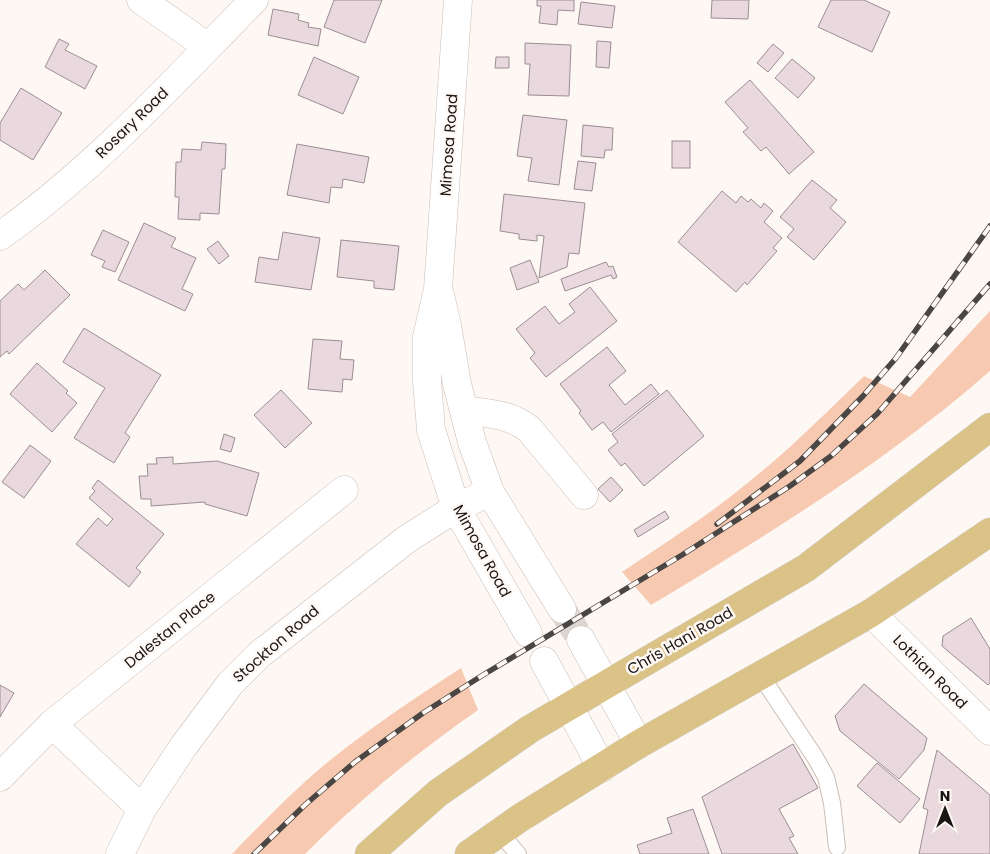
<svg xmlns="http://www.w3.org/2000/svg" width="990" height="854" font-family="Poppins,sans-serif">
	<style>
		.green { fill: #f7c9b0 }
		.building { fill: #e9d9df; stroke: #9c8d93 }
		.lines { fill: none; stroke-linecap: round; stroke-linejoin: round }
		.minor-tunnel { stroke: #dcd6d3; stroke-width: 28; stroke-dasharray: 28 14; stroke-linecap: butt }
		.service-casing { stroke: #cabdb5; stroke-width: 18 }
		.minor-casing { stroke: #cabdb5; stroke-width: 29 }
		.primary-casing { stroke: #d6d5d4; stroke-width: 29 }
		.service { stroke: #fff; stroke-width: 16 }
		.minor { stroke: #fff; stroke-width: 28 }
		.primary { stroke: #dbc286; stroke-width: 28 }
		.rail-casing { stroke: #4a4643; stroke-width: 5.5 }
		.rail { stroke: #fef8f5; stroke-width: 4; stroke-dasharray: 11; stroke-linecap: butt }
		.labels { text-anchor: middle; stroke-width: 5; stroke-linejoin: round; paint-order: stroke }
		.street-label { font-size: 15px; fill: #191512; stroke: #fef8f5 }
	</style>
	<rect width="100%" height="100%" fill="#fef8f5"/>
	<!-- green -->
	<g class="green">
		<path d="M990,311v60c-104,91 -221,163 -339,234l-29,-33c40,-27 81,-53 118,-83 44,-34 84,-74 124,-113l46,21z"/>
		<path d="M461,668l17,42c-63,44 -118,89 -173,144h-73c29,-30 59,-61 91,-88 44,-36 90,-67 138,-98z"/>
	</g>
	<!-- building -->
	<g class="building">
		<path d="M334,0h48l-17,43 -41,-16z"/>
		<path d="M537,0h37v11l-16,-1 -1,15 -18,-2 2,-17h-4z"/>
		<path d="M712,0h37l-1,19 -37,-1z"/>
		<path d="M831,0h33l26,12 -18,40 -54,-25z"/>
		<path d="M581,2l34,4 -3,22 -34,-4z"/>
		<path d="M273,9l26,5 -1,6 11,3 -1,4 13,2 -3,17 -50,-11z"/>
		<path d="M59,39l10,5 -4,6 32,16 -12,23 -40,-22z"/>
		<path d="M597,41l14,1 -2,26 -13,-1z"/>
		<path d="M525,43l46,2 -2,51 -41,-1 2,-31h-5z"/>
		<path d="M773,44l11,9 -16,19 -11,-9z"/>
		<path d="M314,57l45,20 -16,37 -45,-19z"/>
		<path d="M496,57h13v11h-14z"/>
		<path d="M792,59l23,19 -17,20 -23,-20z"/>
		<path d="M750,80l64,72 -25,22 -23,-27 -5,4 -18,-19 5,-4 -23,-26z"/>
		<path d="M21,88l41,25 -29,47 -33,-20v-17z"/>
		<path d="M523,115l44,5 -8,65 -31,-4 4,-23 -15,-2z"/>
		<path d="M583,125l30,3 -1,22h-7l-1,8 -23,-2z"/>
		<rect x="672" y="141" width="18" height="27"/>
		<path d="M202,142l24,2 -1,25h-3l-3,45 -19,-1v7l-22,-1 1,-22h-4l1,-35h5l1,-13 19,1z"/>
		<path d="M297,144l72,13 -5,26 -21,-4 -1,9 -11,-1 -2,16 -42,-8z"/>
		<path d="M578,161l18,2 -4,28 -18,-2z"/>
		<path d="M812,180l25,20 -7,8 16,14 -32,38 -27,-23 7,-8 -14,-12z"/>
		<path d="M722,191l14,12 5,-7 7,6 3,-3 10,9 3,-5 9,8 -9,11 18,16 -9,10 4,3 -30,34 -2,-3 -9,10 -58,-50z"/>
		<path d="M504,194l81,9 -6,51 -10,-1 -2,14 -28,11 5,-42 -7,-1v6l-18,-2v-5l-19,-3z"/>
		<path d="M144,223l32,15 -5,9 25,11 -14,31 11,5 -8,17 -67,-31z"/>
		<path d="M103,230l26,12 -14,30 -13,-5 3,-6 -14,-6z"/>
		<path d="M283,232l37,6 -9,52 -56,-8 4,-25 19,3z"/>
		<path d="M341,240l58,6 -5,44 -20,-2v-7l-37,-4z"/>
		<path d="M218,241l11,15 -10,8 -12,-15z"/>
		<path d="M530,260l9,22 -22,8 -7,-22z"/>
		<path d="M606,262l3,5 4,-1 4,11 -4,2 -2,-4 -46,16 -4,-12z"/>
		<path d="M45,270l25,25 -61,59 -2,-3 -7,6v-56l18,-17 6,6z"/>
		<path d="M590,287l27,34 -71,56 -16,-19 5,-5 -19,-24 29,-23 14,18 16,-12 -6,-8z"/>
		<path d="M84,328l77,47 -36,58 5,4 -16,26 -40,-25 31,-50 -42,-26z"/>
		<path d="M313,339l29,2 -2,18 14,1 -2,20 -9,-1 -1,13 -34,-3z"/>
		<path d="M607,347l19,24 -17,14 16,20 26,-21 8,10 -48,38 -8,-10 -11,8 -13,-17 2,-2 -21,-27z"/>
		<path d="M37,363l31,28 -2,2 11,10 -25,29 -42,-38z"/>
		<path d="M281,390l31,33 -27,25 -31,-33z"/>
		<path d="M667,390l37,46 -60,50 -19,-23 -4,3 -13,-16 10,-8 -6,-8z"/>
		<path d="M224,434l11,4 -4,14 -11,-3z"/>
		<path d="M30,445l21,16 -27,37 -22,-16z"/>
		<path d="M173,457v7l44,-3 42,12 -12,43 -42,-12v-2l-54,4v-7h-10l-2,-23h9l-1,-12h10l-1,-6z"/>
		<path d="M611,477l12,13 -13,12 -12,-13z"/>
		<path d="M98,480l66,54 -28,34 5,4 -12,15 -53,-43 22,-26 9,8 6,-7 -24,-21 6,-7 -3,-3z"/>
		<path d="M665,511l4,7 -31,19 -4,-7z"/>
		<path d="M971,618l19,31v34l-2,2 -46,-39 1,-10z"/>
		<path d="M864,684l63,54 -3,12 -25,29 -59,-48 -5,-15z"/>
		<path d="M0,685l14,8 -14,24z"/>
		<path d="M793,744l25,44 -39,21 15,27 -5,2 9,16h-76l-20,-57z"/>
		<path d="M937,750l53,45v59h-71l9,-44 -5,-2z"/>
		<path d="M877,763l43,36 -20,24 -43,-37z"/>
		<path d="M693,809l16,45h-69l-3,-9 35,-12 -5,-15z"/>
	</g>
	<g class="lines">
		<!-- minor-tunnel -->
		<path class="minor-tunnel" d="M562,609l19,31"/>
		<defs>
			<g id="service">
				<path d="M761,676l54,81 11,20 6,26 5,44"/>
				<path d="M500,833l18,21"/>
			</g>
			<g id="minor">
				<path d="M141,0l67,47"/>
				<path d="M458,0l-20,289 -11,48v44l4,49 25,78 72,125"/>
				<path d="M0,236c95,-67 173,-154 254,-236"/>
				<path d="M440,295l7,30 10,59 15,58 18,50 72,117"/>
				<path d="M464,410c23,3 46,4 65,19l55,66"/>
				<path d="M871,613l119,118"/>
				<path d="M581,640l58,104"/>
				<path d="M544,661l58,107"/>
				<path d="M52,724l90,85"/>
				<path d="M0,777l52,-53 292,-234"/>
				<path d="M120,854l22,-45 41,-62 47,-63 30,-30 147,-115 49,-31 34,-16"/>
			</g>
			<g id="primary">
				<path d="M369,854l69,-61 92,-64 276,-161 184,-141"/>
				<path d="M469,854l51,-36 119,-74 232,-131 119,-81"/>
			</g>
		</defs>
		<!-- service casing -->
		<use href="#service" class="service-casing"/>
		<!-- minor casing -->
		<use href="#minor" class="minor-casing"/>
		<!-- primary casing -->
		<use href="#primary" class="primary-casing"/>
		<!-- service -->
		<use href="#service" class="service"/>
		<!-- minor -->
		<use href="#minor" class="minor"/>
		<!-- primary -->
		<use href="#primary" class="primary"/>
		<defs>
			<g id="rail">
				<path d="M717,524l83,-63 63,-65 33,-38 94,-132"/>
				<path d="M254,854l52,-50 49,-42 68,-49 60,-38 199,-120 108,-69 41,-30 46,-42 113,-130"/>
			</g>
		</defs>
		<!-- rail casing -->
		<use href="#rail" class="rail-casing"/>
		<!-- rail -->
		<use href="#rail" class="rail"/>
	</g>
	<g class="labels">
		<!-- street labels -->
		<g class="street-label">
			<text transform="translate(132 123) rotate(-44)" y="5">Rosary Road</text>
			<text transform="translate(449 145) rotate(-86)" y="5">Mimosa Road</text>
			<text transform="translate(482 551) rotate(61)" y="5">Mimosa Road</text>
			<text transform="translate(170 630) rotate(-39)" y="5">Dalestan Place</text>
			<text transform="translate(680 641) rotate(-30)" y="5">Chris Hani Road</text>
			<text transform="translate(276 644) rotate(-41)" y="5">Stockton Road</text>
			<text transform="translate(930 672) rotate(45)" y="5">Lothian Road</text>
		</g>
	</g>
	<!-- north arrow -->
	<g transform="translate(945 809)" stroke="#fef8f5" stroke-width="4" paint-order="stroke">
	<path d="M0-4L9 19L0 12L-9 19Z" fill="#191512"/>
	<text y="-8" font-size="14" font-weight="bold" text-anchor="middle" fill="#191512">N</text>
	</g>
</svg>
